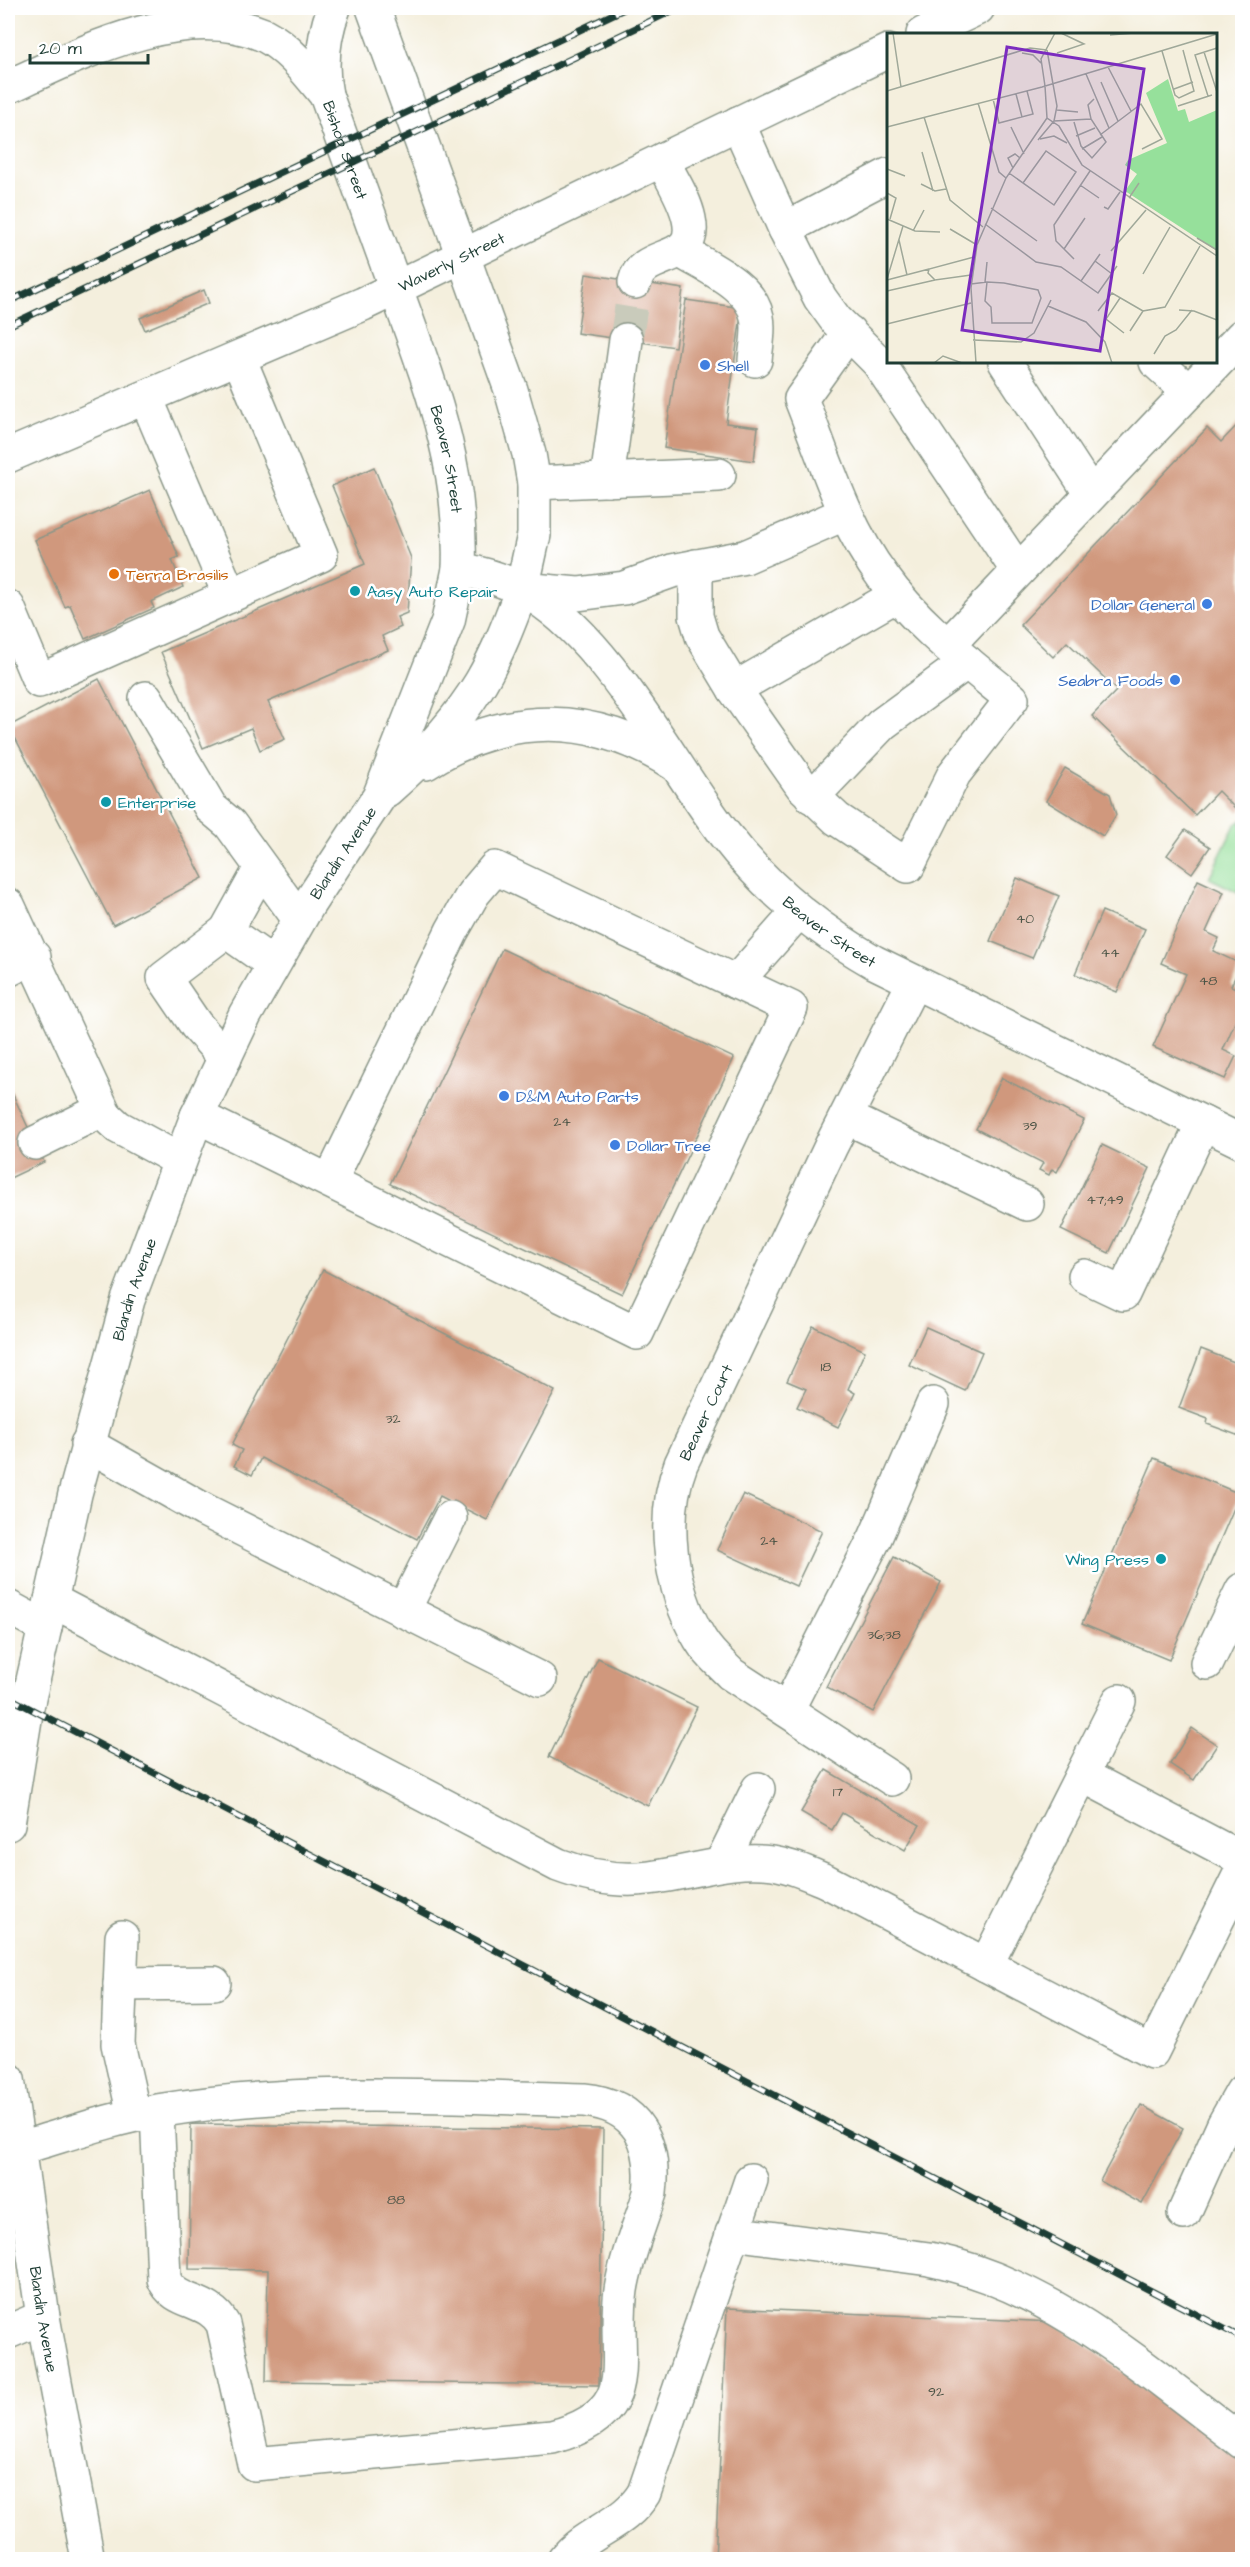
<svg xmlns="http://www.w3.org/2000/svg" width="1250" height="2567" font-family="'Architects Daughter',sans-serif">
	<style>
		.green { fill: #96e09b; stroke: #5a8e68; stroke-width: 1.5 }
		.building { fill: #d0987d }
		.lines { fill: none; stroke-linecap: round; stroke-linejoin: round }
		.minor-tunnel { stroke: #c9cbbb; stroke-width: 33; stroke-dasharray: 33 16; stroke-linecap: butt }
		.minor-casing { stroke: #8a9688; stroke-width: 36 }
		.major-casing { stroke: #8a9688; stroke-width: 36 }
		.minor { stroke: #fff; stroke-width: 33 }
		.major { stroke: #fff; stroke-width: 33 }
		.rail-casing { stroke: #1f3d34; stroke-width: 7 }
		.rail { stroke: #fff; stroke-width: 4.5; stroke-dasharray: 14; stroke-linecap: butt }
		.shop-dot { fill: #3f7fe0; stroke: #fff; stroke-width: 2 }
		.food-dot { fill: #e8710a; stroke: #fff; stroke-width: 2 }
		.culture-dot { fill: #0f9aa8; stroke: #fff; stroke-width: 2 }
		.labels { text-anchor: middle; stroke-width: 5; stroke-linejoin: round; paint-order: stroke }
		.number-label { font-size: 14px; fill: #4b5446 }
		.street-label { font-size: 16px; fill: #1f3d34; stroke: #fff }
		.shop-label { font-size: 16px; fill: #366cbe; stroke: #fff; text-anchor: start }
		.food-label { font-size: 16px; fill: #c56008; stroke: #fff; text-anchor: start }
		.culture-label { font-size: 16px; fill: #0d838f; stroke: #fff; text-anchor: start }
		.inset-road { fill: none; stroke: #9fa899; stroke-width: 1.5 }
		.view { fill: #7b2cbf; fill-opacity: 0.15; stroke: #7b2cbf; stroke-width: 3 }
		.inset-edge { fill: none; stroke: #1f3d34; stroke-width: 3 }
	</style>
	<rect width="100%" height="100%" fill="#fff"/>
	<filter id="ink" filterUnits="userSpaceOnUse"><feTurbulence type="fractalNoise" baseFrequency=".0167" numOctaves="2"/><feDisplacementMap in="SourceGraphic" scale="12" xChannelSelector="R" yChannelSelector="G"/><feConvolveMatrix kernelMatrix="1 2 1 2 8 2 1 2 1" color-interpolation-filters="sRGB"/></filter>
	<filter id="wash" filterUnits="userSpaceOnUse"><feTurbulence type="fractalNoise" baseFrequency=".008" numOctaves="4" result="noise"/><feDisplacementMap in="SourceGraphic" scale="24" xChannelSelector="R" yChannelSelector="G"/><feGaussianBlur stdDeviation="1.35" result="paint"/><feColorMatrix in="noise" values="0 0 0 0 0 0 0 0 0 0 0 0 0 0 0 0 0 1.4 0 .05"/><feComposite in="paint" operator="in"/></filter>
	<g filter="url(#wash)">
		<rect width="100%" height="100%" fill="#f4efdd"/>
		<!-- green -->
		<path class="green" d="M1242,820v74l-33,-16 26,-53z"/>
		<g id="blocks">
			<!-- building -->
			<g class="building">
				<path d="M586,274l97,15 -8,58 -98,-14z"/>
				<path d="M204,290l5,13 -64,27 -5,-12z"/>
				<path d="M686,300l56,8 -16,115 32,4 -4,34 -90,-13z"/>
				<path d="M1242,420v389l-3,3 -21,-21 -23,24 -103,-99 25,-26 -50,-48 -14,15 -33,-32 187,-197 14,14z"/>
				<path d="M374,467l37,91 -4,55 -10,4 4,10 -19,9 6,14 -120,52 17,37 -25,11 -9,-22 -48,20 -42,-96 204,-88 -33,-78z"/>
				<path d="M150,490l29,67 -7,3 11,27 -32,15 3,6 -69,31 -15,-34 -5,2 -30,-67z"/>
				<path d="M99,679l104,199 -90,47 -104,-199z"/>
				<path d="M1065,768l45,26 6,21 -13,21 -57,-35z"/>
				<path d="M1185,830l25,17 -18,26 -25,-18z"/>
				<path d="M1017,878l42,18 -27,62 -42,-17z"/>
				<path d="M1198,880l26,12 -18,40 13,6 -6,13 28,13 -10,22 11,5v15l-19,44 13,6 -11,23 -72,-32 33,-73 -25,-11z"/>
				<path d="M1102,911l43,18 -28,63 -42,-18z"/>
				<path d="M502,949l232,109 -112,236 -232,-110z"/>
				<path d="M1002,1078l82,42 -27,52 -5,-3 -3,6 -10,-5 4,-7 -67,-34z"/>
				<path d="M8,1084l36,78 -36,17z"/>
				<path d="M1102,1145l48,23 -41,85 -48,-23z"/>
				<path d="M323,1270l232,121 -68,129 -47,-24 -23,43 -156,-81 -9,17 -18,-9 8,-16 -10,-5z"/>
				<path d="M813,1326l52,25 -17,38 7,4 -17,34 -41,-20 9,-18 -19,-8z"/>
				<path d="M926,1327l56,25 -17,39 -56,-26z"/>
				<path d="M1201,1349l41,16v72l-35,-13 1,-5 -29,-11z"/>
				<path d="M1154,1458l86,36 -71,166 -87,-36z"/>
				<path d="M743,1494l79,37 -26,55 -79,-36z"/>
				<path d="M894,1557l47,25 -68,130 -47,-25z"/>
				<path d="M598,1658l99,49 -49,99 -99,-49z"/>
				<path d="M1192,1728l25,17 -23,35 -24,-16z"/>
				<path d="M826,1770l94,55 -15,25 -63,-37 -10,17 -31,-18z"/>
				<path d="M1141,2105l42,23 -41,76 -42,-23z"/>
				<path d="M191,2124l412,5 -4,256 -333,-4 2,-111 -79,-1z"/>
				<path d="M727,2308l328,14 187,138v100h-527z"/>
			</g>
		</g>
	</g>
	<g filter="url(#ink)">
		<use href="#blocks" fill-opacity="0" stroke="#8a9688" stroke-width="1.5"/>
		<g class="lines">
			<!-- minor-tunnel -->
			<path class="minor-tunnel" d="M626,340l9,-58"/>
			<defs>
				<g id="minor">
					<path id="s1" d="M334,8c-11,29 -14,57 -8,87l70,194"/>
					<path d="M373,8l90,248"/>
					<path d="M8,87c73,-34 175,-87 256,-52 25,13 44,38 62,60"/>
					<path d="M738,123l47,106 35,69 16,22 42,42 140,209"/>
					<path d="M785,229l103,-54"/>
					<path d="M681,251c25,16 70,34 76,66 3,14 -1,29 -2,43"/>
					<path d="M635,282c8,-34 64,-16 54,-63 -4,-20 -18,-41 -27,-59"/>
					<path d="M1005,362l86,132"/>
					<path d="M1156,362l33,30"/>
					<path d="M146,398l84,198"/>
					<path d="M607,480l19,-140"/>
					<path d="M534,483l185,-8"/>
					<path d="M696,566v50l6,20 32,53 68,97 35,33 71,47 46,-92 58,-75c-45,-37 -95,-74 -129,-122 -39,-52 -58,-118 -82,-178l48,-67"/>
					<path d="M8,607l31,74 282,-126 -82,-197"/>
					<path d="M948,645l294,-309"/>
					<path d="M734,689l163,-94"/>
					<path d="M146,698l65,110 19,16 69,95"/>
					<path d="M426,763c83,-53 167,-51 250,2"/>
					<path d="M387,790c34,-30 70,-68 94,-108 17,-29 29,-61 41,-93l56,5 46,-6 48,-17 73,-14 101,-44"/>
					<path d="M812,797l70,-73 85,-62"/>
					<path d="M8,905l97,210 13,12 61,33"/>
					<path d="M226,931l35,-63"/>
					<path d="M8,970l26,-13"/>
					<path d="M736,982l63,-71"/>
					<path d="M225,1058l-29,-33 -32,-47 62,-47 47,33"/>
					<path d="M197,1116l440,217 154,-325 -296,-140 -22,26 -21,37 -122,250"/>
					<path d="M846,1117l181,87"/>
					<path d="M35,1143l67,-33"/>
					<path d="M1085,1276l38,18 80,-171"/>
					<path d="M87,1444l117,66 336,169"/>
					<path d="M51,1600l507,265c29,11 60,17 91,13 42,-5 82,-21 124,-15 19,3 36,11 53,18l326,171 90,-182"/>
					<path d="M8,1607l37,20"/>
					<path d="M403,1611l47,-93"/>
					<path d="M1207,1663l35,-73"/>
					<path d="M787,1710l88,-172 58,-134"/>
					<path d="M1082,1775l160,84"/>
					<path id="s2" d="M892,1779l-161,-105c-11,-11 -23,-21 -31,-35 -30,-50 -40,-121 -19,-175l150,-318 83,-164"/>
					<path id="s3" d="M8,1824l19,-117 48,-213 53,-194 69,-184 48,-101 63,-110 71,-108 69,-176 11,-52"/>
					<path d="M721,1864l37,-75"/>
					<path d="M122,1937l-4,107 16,71"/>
					<path d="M986,1965l133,-264"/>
					<path d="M120,1984l94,-1"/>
					<path id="s4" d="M8,2079l35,238 45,243"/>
					<path d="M16,2149c47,-13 93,-30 141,-38 142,-24 285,-15 427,-11 54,5 72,43 66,93 -10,32 -24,64 -29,97 -10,71 25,122 -69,147l-298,27 -31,-140c-15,-27 -49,-19 -59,-45l-7,-168"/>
					<path d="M1184,2213l40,-89 18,-32"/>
					<path d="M732,2233l197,26c122,25 217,111 313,183"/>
					<path d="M8,2332l35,-15"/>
					<path d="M564,2560c23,-29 61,-35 80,-67l107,-313"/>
				</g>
				<g id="major">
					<path d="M923,34l55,-26"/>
					<path d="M463,256l48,134 18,64 5,29v52l-12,54"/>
					<path id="s5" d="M396,289c34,95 67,177 63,280 27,5 53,13 76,28 76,48 135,166 190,238 40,52 92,94 149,127l368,180"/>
					<path id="s6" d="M8,456l355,-152 525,-253"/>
				</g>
			</defs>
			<!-- minor casing -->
			<use href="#minor" class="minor-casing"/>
			<!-- major casing -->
			<use href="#major" class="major-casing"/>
			<!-- minor -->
			<use href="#minor" class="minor"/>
			<!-- major -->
			<use href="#major" class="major"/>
			<defs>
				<g id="rail">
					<path d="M8,302l618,-294"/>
					<path d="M8,326l670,-318"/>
					<path d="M8,1697l1234,641"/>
				</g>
			</defs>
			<!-- rail casing -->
			<use href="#rail" class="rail-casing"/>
			<!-- rail -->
			<use href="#rail" class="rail"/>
		</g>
	</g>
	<!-- markers -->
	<g class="shop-dot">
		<circle cx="705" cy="365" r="6"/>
		<circle cx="1207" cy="604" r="6"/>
		<circle cx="1175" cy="680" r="6"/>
		<circle cx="504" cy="1096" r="6"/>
		<circle cx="615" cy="1145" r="6"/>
	</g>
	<circle class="food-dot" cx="114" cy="574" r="6"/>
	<g class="culture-dot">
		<circle cx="355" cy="591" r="6"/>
		<circle cx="106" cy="802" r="6"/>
		<circle cx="1161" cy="1559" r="6"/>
	</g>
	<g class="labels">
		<!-- number labels -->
		<g class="number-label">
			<text x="1025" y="923">40</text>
			<text x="1110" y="957">44</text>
			<text x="1208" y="985">48</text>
			<text x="562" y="1126">24</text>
			<text x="1030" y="1130">39</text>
			<text x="1105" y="1204">47;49</text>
			<text x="826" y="1371">18</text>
			<text x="393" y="1423">32</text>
			<text x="769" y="1545">24</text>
			<text x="884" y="1639">36;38</text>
			<text x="838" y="1796">17</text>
			<text x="396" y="2204">88</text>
			<text x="936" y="2396">92</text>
		</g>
		<!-- street labels -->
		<g class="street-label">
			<text dy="6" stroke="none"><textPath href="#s1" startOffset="147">Bishop Street</textPath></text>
			<text dy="6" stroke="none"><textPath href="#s6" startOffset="484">Waverly Street</textPath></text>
			<text dy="6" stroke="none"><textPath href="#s5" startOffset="178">Beaver Street</textPath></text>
			<text dy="6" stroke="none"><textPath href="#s3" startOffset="1036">Blandin Avenue</textPath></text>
			<text dy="6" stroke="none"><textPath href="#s5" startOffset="820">Beaver Street</textPath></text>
			<text dy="6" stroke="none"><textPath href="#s3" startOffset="550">Blandin Avenue</textPath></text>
			<text dy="6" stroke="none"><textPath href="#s2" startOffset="478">Beaver Court</textPath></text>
			<text dy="6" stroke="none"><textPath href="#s4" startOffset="243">Blandin Avenue</textPath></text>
		</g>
		<!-- shop labels -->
		<g class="shop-label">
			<text x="717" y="371">Shell</text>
			<text x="1195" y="610" text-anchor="end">Dollar General</text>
			<text x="1163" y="686" text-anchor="end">Seabra Foods</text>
			<text x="516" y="1102">D&amp;M Auto Parts</text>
			<text x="627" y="1151">Dollar Tree</text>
		</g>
		<!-- food labels -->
		<g class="food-label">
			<text x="126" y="580">Terra Brasilis</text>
		</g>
		<!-- culture labels -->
		<g class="culture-label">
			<text x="367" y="597">Aasy Auto Repair</text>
			<text x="118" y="808">Enterprise</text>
			<text x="1149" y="1565" text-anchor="end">Wing Press</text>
		</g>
	</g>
	<!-- overview -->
	<g transform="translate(887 33)">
		<rect width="330" height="330" fill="#f4efdd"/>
		<path d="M281,46l10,32 7,-2 4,13 28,-12v141l-92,-60 12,-17 -12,-9 3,-5 39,-17 -21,-50z" fill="#96e09b"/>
		<path class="inset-road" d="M6,0l8,54M223,2l24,-2M160,17l6,34M275,18l13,44 4,3 15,-7 -11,-41M317,19l13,40M135,20l11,2 8,8M170,20l27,-9 -23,-11M221,34l23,44M199,41l23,54M214,49l17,39M166,51l4,22 -3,15M158,53l-4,-27 14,-26M158,53l2,32 12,8 23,39 135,91M287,56l19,-7M0,58l143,-43 17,2M129,61l6,23M321,63l-13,-41 22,-7M106,66l6,24 34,-9 -6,-23M91,70l21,69 7,6M291,73l34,-11M170,77l21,2M37,84l26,83 33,27M187,89l7,24 11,12 14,-16 -15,-23 -3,-14 6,-6M0,94l155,-40 175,-53M124,94l13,27M213,102l41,-31 21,35 -20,10M189,103l19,-8M153,106l14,-3 13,7M151,107l16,-19 37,-2M195,116l20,-12M35,119l11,39M126,135l-5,-10 7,-4 5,4M0,136l18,7M122,140l45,32 22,-33 -30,-21 -23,32M34,151l14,7 11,-2M193,152l19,13M0,160l9,5 -6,21M242,165l10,-15M217,174l4,2 12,-17M104,175l46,33M0,186l28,12 25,1M98,191l51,38 25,5 37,26 19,-27M63,196l27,16M26,198l11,-21M310,205l20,12M12,207l8,35M177,216l21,-31M224,218l35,-41M187,226l-18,-18 -2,-16 36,-54M208,228l17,13M256,241l27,-47M84,242l-36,5 -7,-7 1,-4 45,-12M0,246l16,-53M0,247l42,-11M194,248l19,-27M98,249l2,-20M84,251l16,-2 17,1 34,7 3,8 -9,25h-40l-1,-16 -6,-6 2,-19M0,258l48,-11M233,265l-14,21 18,14M161,273l38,16 19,20 7,21M292,277l15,1 23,9M211,278l14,-18 31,18M0,291l84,-21M243,298l13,-20 22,-4 35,-61M86,307l48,2 13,-9 17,-33M267,321l11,-18 11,-6 16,-20M47,330l9,-7 19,7M89,330l-5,-75 6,-43 29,-67 41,-60"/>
		<path class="view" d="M120,14l137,22 -44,282 -138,-21z"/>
		<rect width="330" height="330" class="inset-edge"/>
	</g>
	<!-- margin -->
	<rect width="1250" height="2567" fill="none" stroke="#fff" stroke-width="30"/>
	<!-- scale -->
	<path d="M30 54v9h118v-9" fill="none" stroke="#1f3d34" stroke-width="3"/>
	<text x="39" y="54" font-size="18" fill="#1f3d34" stroke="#ffffff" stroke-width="4.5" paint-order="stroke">20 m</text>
</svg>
